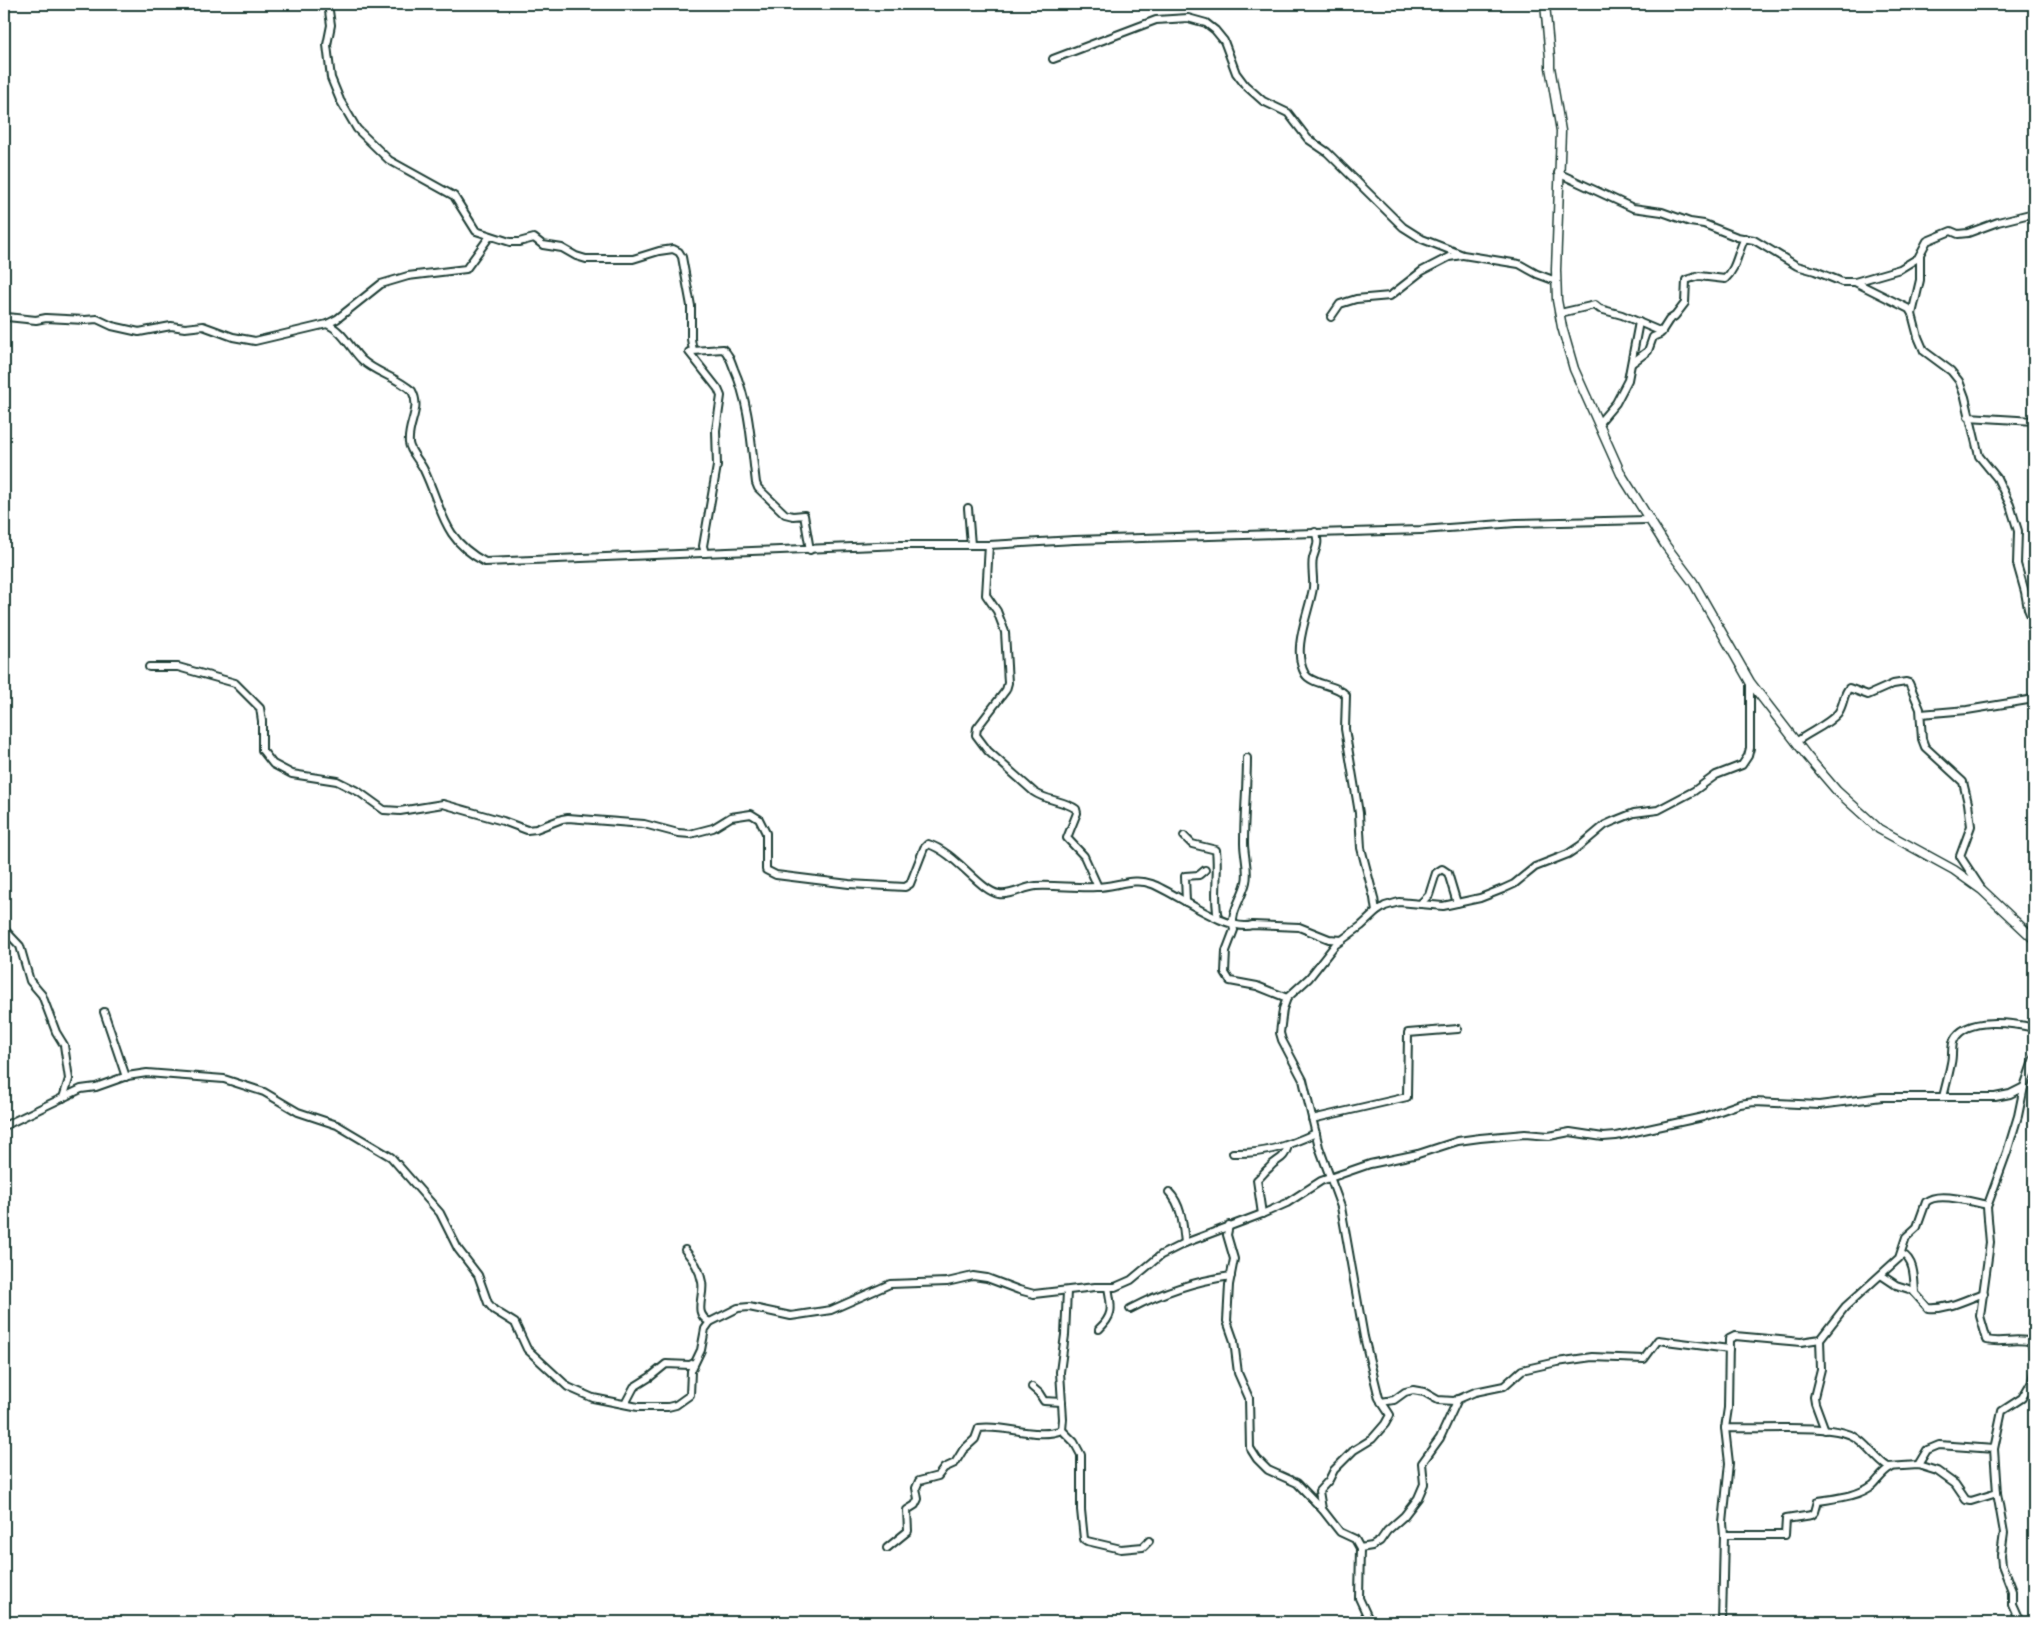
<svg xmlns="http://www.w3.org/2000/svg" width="2038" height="1626" font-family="'Shantell Sans',sans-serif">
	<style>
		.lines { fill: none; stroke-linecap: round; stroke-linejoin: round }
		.minor-casing { stroke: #1f3d34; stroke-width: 10 }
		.tertiary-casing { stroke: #1f3d34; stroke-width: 11 }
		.minor { stroke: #fff; stroke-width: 6 }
		.tertiary { stroke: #fff; stroke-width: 8 }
	</style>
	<rect width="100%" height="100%" fill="#fff"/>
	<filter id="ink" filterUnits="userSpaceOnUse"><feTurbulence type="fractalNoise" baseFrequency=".02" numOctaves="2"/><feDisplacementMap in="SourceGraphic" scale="10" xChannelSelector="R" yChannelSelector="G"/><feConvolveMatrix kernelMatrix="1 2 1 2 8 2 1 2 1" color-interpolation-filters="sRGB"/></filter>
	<g filter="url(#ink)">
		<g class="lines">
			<defs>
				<g id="minor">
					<path d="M328,4l3,21 -4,20 4,33 9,22 17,29 32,31 65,36 22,35 34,11h9l15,-4 9,7 19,3 14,8 10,3h47l26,-8 14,-2 6,3 3,5 9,49v33l2,12 30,-2c6,5 8,12 11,20 16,36 17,75 22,114l2,5 27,26 8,2 11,-1 6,35"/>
					<path d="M1053,59l103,-39 32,-2 18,5 9,7 9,11 12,32 9,12 18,16 25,12 20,26 19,13 76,75 19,12 41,16 56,9 18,10 19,7"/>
					<path d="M1558,173l75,35 29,4 28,10 14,2 33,13 17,3 43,26 18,5 27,11h13l45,-13 18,-11 9,-17 24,-10 7,3 10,-1 30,-11 36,-9"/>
					<path d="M1855,282l54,27 3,5 6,23 6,14 27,20 8,10 6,16 14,59 18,22 13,27 8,26 -1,33 8,28 3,17 6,14"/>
					<path d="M1560,313l35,-8 5,4 22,6 40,17"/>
					<path d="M1912,314l8,-34v-25"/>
					<path d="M1331,317l9,-13 16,-5 34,-3 32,-25 27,-14 13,-2"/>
					<path d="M4,319l3,-2 29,3 10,-2 39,2 12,-1 15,7 27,6 32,-6 14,2 18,-2 30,11 22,4 72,-17 10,-5 44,-35 27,-8 58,-7 24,-33"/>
					<path d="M327,324c16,7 23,24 35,36 14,13 35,17 50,31 10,18 -5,33 -3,52 1,9 11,18 15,27 19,40 18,69 61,92l416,-17h88l85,-5 347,-10 95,-7 132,-3"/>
					<path d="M689,352l29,37 3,7 -5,34 1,36 -14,80 2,7"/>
					<path d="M1632,363l16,-12 5,-14 7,-3 9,-14 6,-4 10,-13 1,-23 13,-4 26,3c12,-11 12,-26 20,-41"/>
					<path d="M1968,417l66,4"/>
					<path d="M1599,423l17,-20 12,-23 11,-58"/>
					<path d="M968,508l3,37"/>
					<path d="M1315,532c5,10 1,16 -2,26 -2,9 1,20 0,30 -4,25 -22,61 -8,86 7,11 31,10 41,21l-1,34 14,84 2,35 13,50 2,14"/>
					<path d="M989,545l-3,50 11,16 8,21 3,51 -2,7 -29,38 -1,7 12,16 46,41c13,9 29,8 42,17l1,4 -10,25 17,18 14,31"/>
					<path d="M149,667h29l57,16 25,25 2,13v29l11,14 19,10 45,7 22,11 25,18 16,1 43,-7 60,17 24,9 9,-1 26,-10 6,-1 76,6 34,9 12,1 23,-6 18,-11 20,-3 8,5 7,14v37l10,5 73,9 56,3 5,-3 14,-36 4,-4c27,8 52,47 71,50 12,2 25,-7 37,-8 20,-1 40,2 60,1 19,0 37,-10 56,-3 24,9 76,49 100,41l47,2 30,12 13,1"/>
					<path d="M1921,714l46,-4 67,-11"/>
					<path d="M1796,742c13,-10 32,-17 42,-29 6,-8 5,-19 11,-25l19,7 25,-11 13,-2 3,1 11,26 2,30 3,8 38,35 5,21 3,23 -11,30 21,32"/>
					<path d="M1247,758c0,28 -3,57 -3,85 0,13 5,27 2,39 -4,17 -17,31 -12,48l-8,21 -1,22 5,8 27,5 30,12"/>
					<path d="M1184,836l8,8 24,6c3,23 -3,47 2,68"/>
					<path d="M1186,902l-1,-26 14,-1 6,-5"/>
					<path d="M1420,904l9,-9 7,-22 6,-4 6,4 9,30"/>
					<path d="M4,929l16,17 10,35 12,14 14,37 8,13 5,34 -6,19"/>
					<path d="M104,1012l22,65"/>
					<path d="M2034,1058l-10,29 -6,29 -11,36 -20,55 3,36 -10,73 7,24c14,4 30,-3 44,2l3,10"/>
					<path d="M1943,1097c3,-12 6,-23 8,-34 2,-8 0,-17 3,-23 12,-24 59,-17 80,-12"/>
					<path d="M1312,1119l95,-22 1,-64 50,-4"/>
					<path d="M4,1126l77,-37 15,-2 31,-11 20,-3 77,6 40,13 34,20 39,13 54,32 49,56 18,36 20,26 10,28 6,7 21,13 12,26 41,38 25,11 45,9h30l8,-2 14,-10 1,-24 10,-21 4,-21 5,-7 28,-14 11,-1 42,9 40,-6 59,-26 57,-2 26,-6 14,2 32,12 15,4 61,-7h20l16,-7 30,-25 24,-12 77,-29 25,-11 34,-22 49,-17 48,-10 40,-13 22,-3 45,-4 24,2 21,-4 33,5 13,-1 87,-19 37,-13 14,-2 65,3 63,-8h113l15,-3 14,-7"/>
					<path d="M1233,1153c32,1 54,-7 83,-20"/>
					<path d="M1169,1192c13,13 14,34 16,51"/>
					<path d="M1262,1214l-5,-34c5,-4 7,-8 12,-12 9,-11 14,-6 19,-22"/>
					<path d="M1229,1225l-2,10 7,24 -5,26 -2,36 7,20 4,32 11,25 1,50 7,11 11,11 29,13 25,26 18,23 15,7 5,9 -1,50 11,24"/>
					<path d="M685,1250c8,10 15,19 17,32 3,14 -10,32 8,40"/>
					<path d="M1902,1254c13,6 12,26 13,39"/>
					<path d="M1881,1275l15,10 16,5 16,18c19,2 39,-9 56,-15"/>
					<path d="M1067,1291l-2,44 -5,37 3,47 -1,11 12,12 7,13v55l3,29 3,2 34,8 22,-2 6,-6"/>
					<path d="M1130,1309c32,-17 65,-28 101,-33"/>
					<path d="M1099,1329c16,-15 12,-23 9,-42"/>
					<path d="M1820,1339l1,30 -7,28 1,6 10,27"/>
					<path d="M1032,1387l7,6 5,8 18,1"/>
					<path d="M1381,1402l13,-2 11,-8 8,-2 11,2 14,8 16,1 21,-9 29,-6 18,-16 35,-8 35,-5 52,2 14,-19 71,9"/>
					<path d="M625,1404l9,-17 16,-10 16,-13 24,1 4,-2"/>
					<path d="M1725,1428c32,2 102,-5 128,8 14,7 22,23 35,31l30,-2 19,6 18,13 11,16 5,1 26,-8"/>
					<path d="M1918,1465l9,-15 12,-5 55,4"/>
					<path d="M1322,1509l-3,-18 10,-11 5,-10 20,-20 18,-11 13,-15 5,-9 -11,-17 -15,-61 -23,-130 -22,-60 -16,-67 -21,-40 -2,-7 3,-24 4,-11 22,-20 26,-33 26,-19 15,-14 9,-6 14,-4 44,4 37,-8 23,-9 11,-5 21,-17 33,-13 12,-8 25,-21 9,-4 20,-8 24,-3 36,-19 22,-16 26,-10 6,-9 2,-8v-66"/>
					<path d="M1724,1535h61l1,-16 26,-4 3,-3 3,-11c19,-3 39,-4 55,-16 6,-6 10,-13 18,-17"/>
					<path d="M887,1548l21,-17 -1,-21 8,-5 3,-6 -2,-11 3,-7 19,-5 6,-8 11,-5 8,-13 12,-11 4,-11c27,-4 57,12 83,2"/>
					<path d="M1360,1548l12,-2 8,-5 7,-10 17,-15 14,-18 6,-14 -2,-21 18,-25 18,-39"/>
					<path d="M1722,1622l2,-87 -1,-12 6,-60 -4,-35 3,-20 1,-69 6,-3 66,6 19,-3 25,-32 54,-49 7,-21 11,-10 9,-25c12,-11 46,0 61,3"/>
					<path d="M2020,1622l-8,-18v-13l-10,-26 -1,-10 3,-22 -7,-40 -3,-44 8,-38 20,-13 10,-17 2,-9"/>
				</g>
				<path id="tertiary" d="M1545,4l5,54v9l11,64 -5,139 1,30 5,27 12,42 47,105 45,72 27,36 57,100 57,74 30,35 42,38 75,41 28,20 52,49"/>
			</defs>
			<!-- minor casing -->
			<use href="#minor" class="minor-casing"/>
			<!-- tertiary casing -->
			<use href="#tertiary" class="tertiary-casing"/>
			<!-- minor -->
			<use href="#minor" class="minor"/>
			<!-- tertiary -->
			<use href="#tertiary" class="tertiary"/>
		</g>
	</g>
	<!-- margin -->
	<rect width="2038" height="1626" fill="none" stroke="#fff" stroke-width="20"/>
	<rect x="10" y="10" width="2018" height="1606" fill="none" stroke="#1f3d34" stroke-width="2" filter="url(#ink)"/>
</svg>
